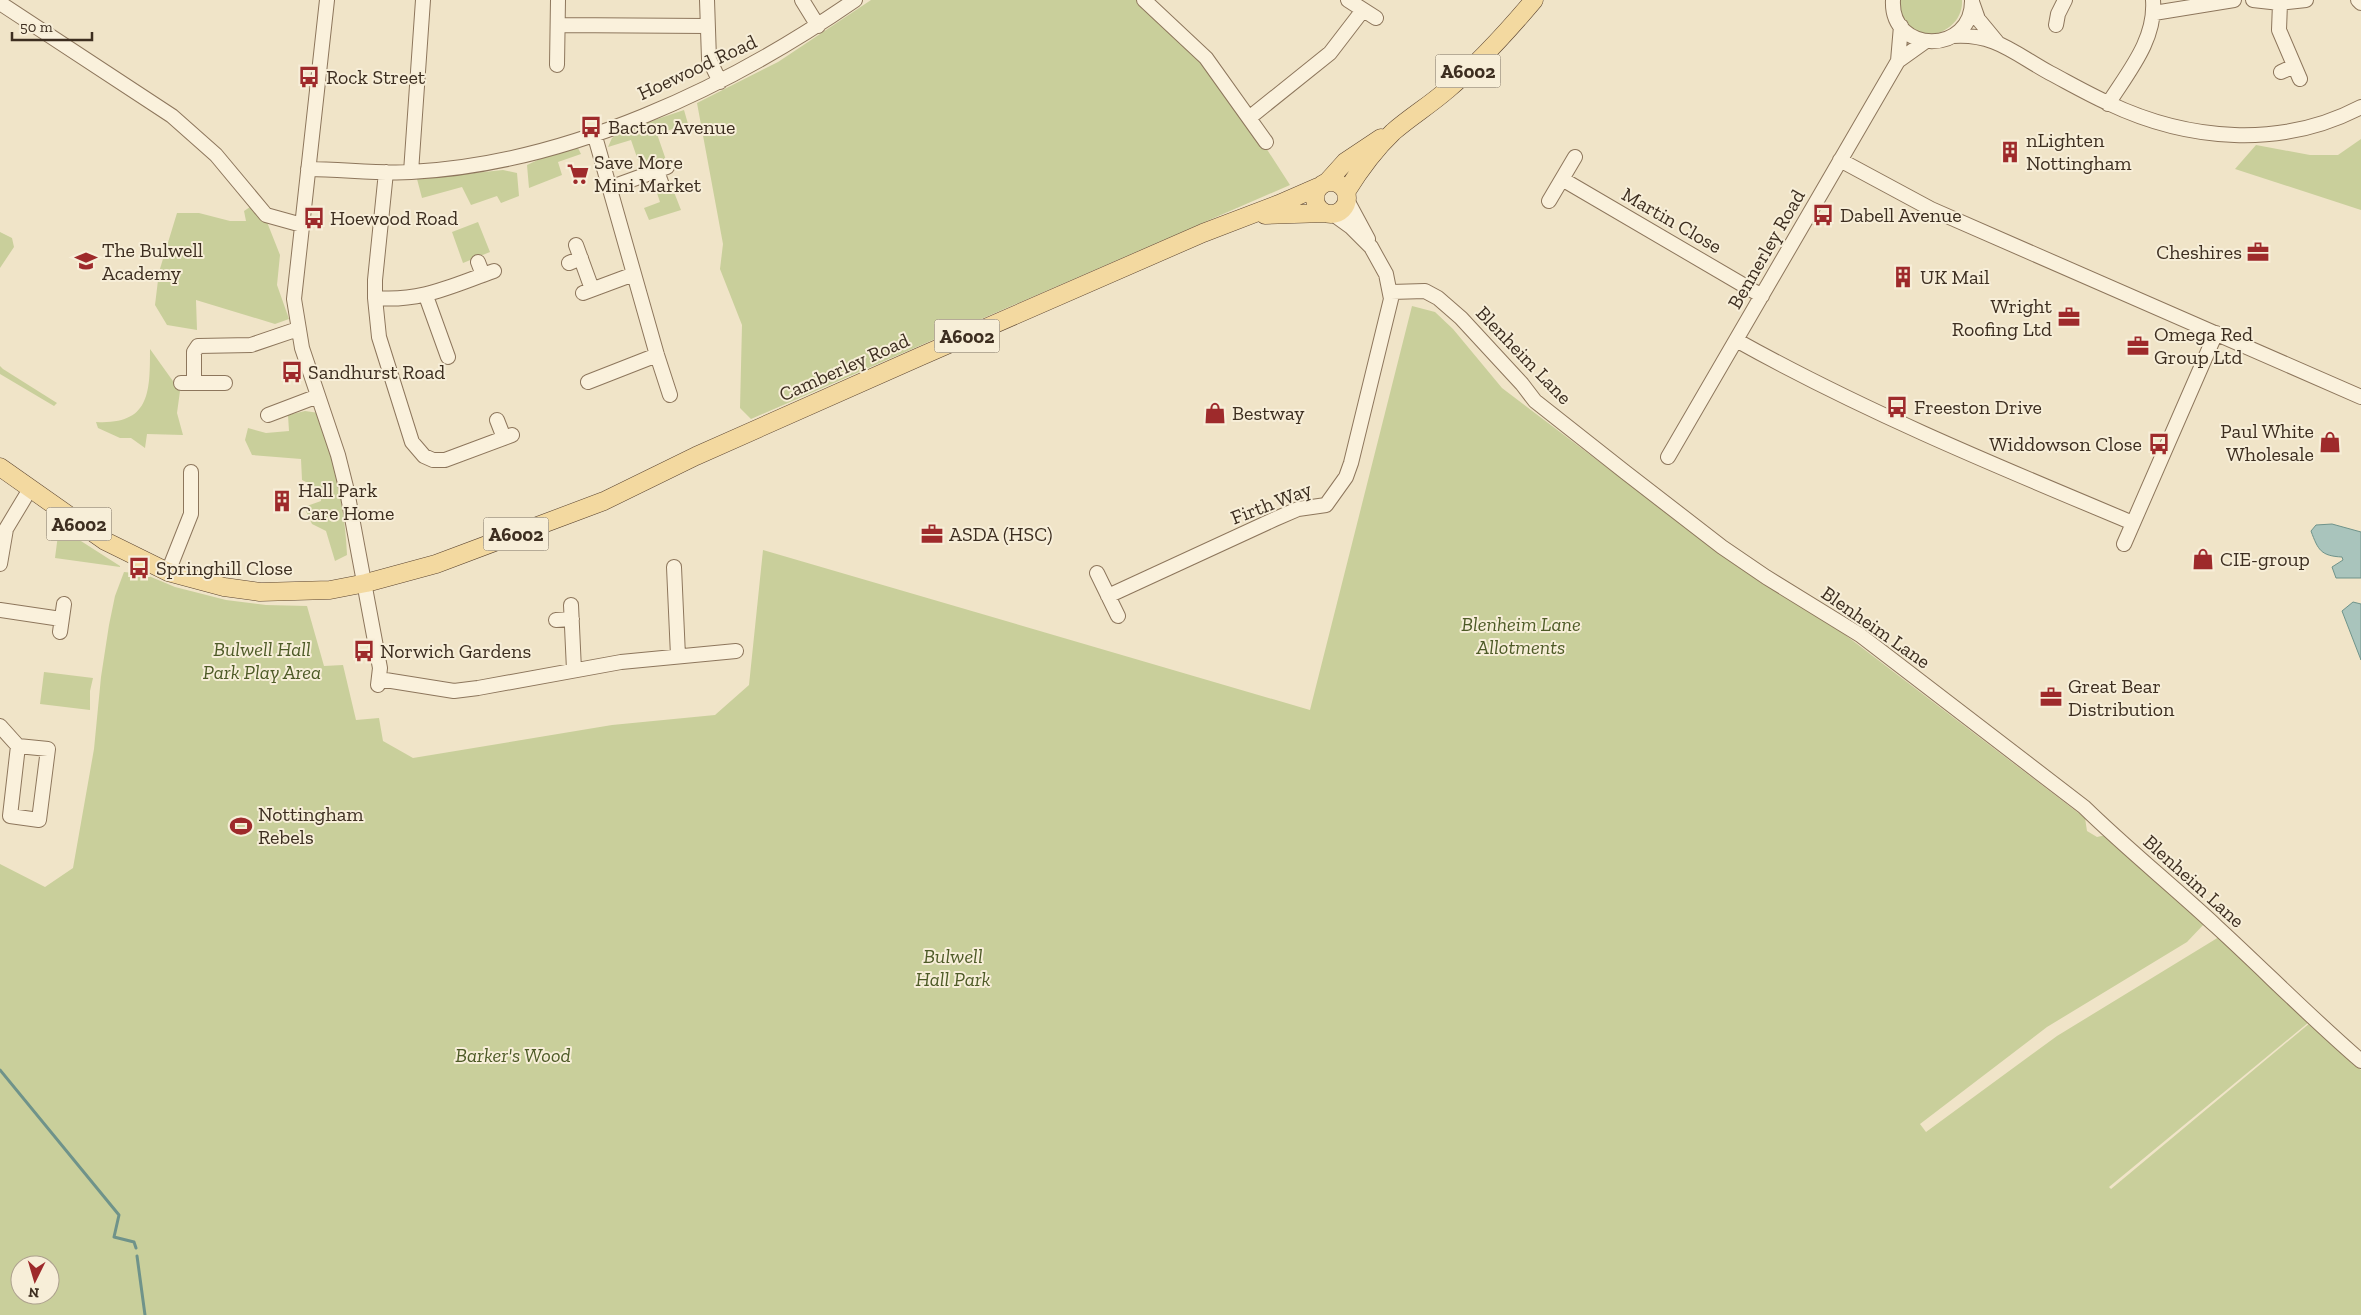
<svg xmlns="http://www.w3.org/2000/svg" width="2361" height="1315" font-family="'Zilla Slab',serif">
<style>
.green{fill:#c9cf9b;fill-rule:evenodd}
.water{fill:#a9c4bc;stroke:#6f938a}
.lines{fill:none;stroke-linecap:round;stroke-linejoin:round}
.stream{stroke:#6f938a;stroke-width:3}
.minor-casing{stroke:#8d765c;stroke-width:16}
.major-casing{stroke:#5b4430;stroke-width:19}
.minor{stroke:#faf1dc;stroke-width:14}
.major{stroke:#f3d9a0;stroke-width:18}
.labels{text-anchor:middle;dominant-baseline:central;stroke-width:4;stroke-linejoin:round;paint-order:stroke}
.shield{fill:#f7eed8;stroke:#756857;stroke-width:1}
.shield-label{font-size:19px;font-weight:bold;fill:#3d2e20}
.street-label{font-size:20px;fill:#3d2e20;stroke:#f7eed8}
.poi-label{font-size:20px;fill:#3d2e20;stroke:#f7eed8;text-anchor:start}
.park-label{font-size:20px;font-style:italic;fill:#4d5a26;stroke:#f7eed8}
</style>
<rect width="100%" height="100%" fill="#f0e4c8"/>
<path class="green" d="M871 0H1138L1200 59 1246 117 1290 185 751 419 740 408 742 325 720 269 723 244 697 103 778 62Z
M1899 0H1962C1964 34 1914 49 1901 16 1899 11 1899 5 1899 0Z
M684 110 688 124 657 134 666 160 641 169 631 140 608 147 612 138 622 131Z
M2361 139V210L2235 169 2256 145 2310 155H2338Z
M578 148 581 154 558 162 562 175 529 188 527 165 542 158Z
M503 170 517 173 519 196 501 203 497 196 471 205 462 187 422 198 417 179Z
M672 187 681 210 649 220 644 208 660 202 657 193Z
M253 205 265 217 280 255 277 285 289 319 275 324 196 300 197 330 167 325 155 305 159 272 177 213H199L230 221H246L244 211Z
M478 222 490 252 463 263 452 232Z
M0 232 12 238 14 247 0 268Z
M1412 306 1435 312 1453 329 1502 388 1729 560 1827 621 2085 818 2087 831 2097 837 2106 835 2205 923 2187 942 2047 1027 1920 1124 1926 1132 2057 1036 2219 937 2309 1022 2109 1187 2111 1189 2310 1023 2361 1070V1315H0V864L45 887 73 868 94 749 101 677 109 625 115 596 124 572 144 574 175 587 226 600 266 605 307 606 324 666 343 665 356 720 379 718 383 741 413 758 612 725 715 715 749 685 763 550 1310 710ZM20 1265H50V1295H20Z
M150 349 180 391 177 413 183 435 147 434 145 448 131 438H120L98 428 96 422C150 425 150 393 150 349Z
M0 366 3 369 57 403 54 406 0 374Z
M305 411 319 413C334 460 345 507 347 555L335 561 326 531 312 524 304 507 321 501 320 489 302 480 301 459 252 455 245 440 248 428 266 433 289 431 288 415Z
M59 527 120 566V567L55 558Z
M44 672 93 678 90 691V710L40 704Z"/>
<path class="water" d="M2332 524 2361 532V578H2336L2332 567 2343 560 2342 557C2321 556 2318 550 2311 531L2316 525Z
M2353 602 2361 604V660L2342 611Z"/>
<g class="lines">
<path class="stream" d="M0 1070 119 1215 114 1237 134 1242 136 1248
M137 1256 145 1315"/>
<g class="minor-casing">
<path id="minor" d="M327 0 294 299 302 348 338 455 347 491 380 668 378 685
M707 0 709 59 720 82
M802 0 818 26
M1144 0 1206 58 1266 142
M1348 0 1376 18
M1893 0C1890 55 1973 55 1972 0
M2253 0 2280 3 2306 0
M2358 0 2361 3
M1972 2 1978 19 1997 42
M0 3 172 116 216 155 266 215 302 225
M2280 3 2279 30 2300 79
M2154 13 2234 0
M558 25 707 26
M2056 25 2058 14 2065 0
M1953 36C1995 33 2015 54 2050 73 2069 83 2088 94 2108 103 2188 141 2281 149 2361 107
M1898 61 1901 26
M557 65 558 0
M2281 72 2294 66
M2108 104C2128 72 2156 40 2153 0
M1249 118 1330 53 1363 10
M594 133 657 355 670 395
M1840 160 1931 209 2361 397
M308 169C342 169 377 174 411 172 567 164 728 88 855 0
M657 171 662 185
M386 172 375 280V298L379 337 412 442 424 456 433 460H445L512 435
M411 172 423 0
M1562 179 1762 296
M609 188 667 167
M1347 200 1368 239
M1549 201 1575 157
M576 245 592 289
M478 262 483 275
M569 263 581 258
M1391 292 1425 291 1438 298 1461 318 1522 384 1535 401 1625 472 1722 547 1766 577 1860 635 2084 807C2127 849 2173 886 2217 927 2265 971 2311 1018 2361 1061
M583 293 634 274
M426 296 448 357
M375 298C421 302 451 286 494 271
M1736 340C1863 411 1999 467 2133 523
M588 382 657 355
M181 383H194
M225 383H194V352L198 346 251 345 298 329
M268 415 318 396
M497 420 504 438
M1668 457 1898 61 1926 41
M2124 544 2216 333
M0 564 6 529 30 489
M674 567 678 656
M168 572 191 514V472
M1097 573 1118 616
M1108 596 1275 519 1298 509 1326 505 1346 477 1351 463 1391 299 1386 274 1371 247 1351 227 1333 214
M571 605 574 670
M0 610 61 619
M556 620 572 619
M60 632 64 604
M379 679 454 691 478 688 621 662 736 651
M0 726 18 746 48 749 39 820 10 816 18 746"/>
</g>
<g class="major-casing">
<path id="major" d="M1315 198a16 16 0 1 1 32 0a16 16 0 1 1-32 0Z
M1327 182 1345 162 1381 138
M1346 192C1359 171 1375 149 1393 132 1410 117 1430 105 1447 90 1479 63 1507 32 1534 0
M1265 215 1325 213
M0 467 105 541 168 572 224 587 260 592 330 590 366 583 436 564 604 501 696 456 919 357 1203 233 1279 204 1318 187"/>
</g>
<use href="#minor" class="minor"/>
<use href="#major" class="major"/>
</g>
<defs>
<g id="bus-bare" transform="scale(1.725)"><path d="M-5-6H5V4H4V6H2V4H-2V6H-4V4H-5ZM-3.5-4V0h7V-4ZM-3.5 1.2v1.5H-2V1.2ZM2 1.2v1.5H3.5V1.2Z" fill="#9e2a2b" stroke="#f7eed8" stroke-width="2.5" paint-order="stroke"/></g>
<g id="building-bare" transform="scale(1.725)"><path d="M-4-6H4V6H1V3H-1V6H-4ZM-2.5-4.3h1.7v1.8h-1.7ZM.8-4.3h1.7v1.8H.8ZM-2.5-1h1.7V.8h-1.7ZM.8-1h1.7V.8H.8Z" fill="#9e2a2b" stroke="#f7eed8" stroke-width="2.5" paint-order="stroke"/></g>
<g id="supermarket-bare" transform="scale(1.725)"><path d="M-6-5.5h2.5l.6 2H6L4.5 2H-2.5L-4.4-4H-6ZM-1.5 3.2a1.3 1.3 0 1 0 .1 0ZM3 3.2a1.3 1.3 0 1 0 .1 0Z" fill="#9e2a2b" stroke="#f7eed8" stroke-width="2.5" paint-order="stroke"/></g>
<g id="office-bare" transform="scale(1.725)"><path d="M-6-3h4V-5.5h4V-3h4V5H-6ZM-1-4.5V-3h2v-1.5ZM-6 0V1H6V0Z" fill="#9e2a2b" stroke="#f7eed8" stroke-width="2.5" paint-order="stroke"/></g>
<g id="school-bare" transform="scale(1.725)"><path d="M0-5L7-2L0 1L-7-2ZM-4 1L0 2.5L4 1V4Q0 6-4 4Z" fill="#9e2a2b" stroke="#f7eed8" stroke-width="2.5" paint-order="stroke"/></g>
<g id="shop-bare" transform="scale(1.725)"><path d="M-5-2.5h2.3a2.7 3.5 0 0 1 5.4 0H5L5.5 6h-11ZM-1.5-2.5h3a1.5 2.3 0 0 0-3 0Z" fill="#9e2a2b" stroke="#f7eed8" stroke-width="2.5" paint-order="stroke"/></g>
<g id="stadium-bare" transform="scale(1.725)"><path d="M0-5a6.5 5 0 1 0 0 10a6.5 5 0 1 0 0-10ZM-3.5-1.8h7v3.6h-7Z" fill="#9e2a2b" stroke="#f7eed8" stroke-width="2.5" paint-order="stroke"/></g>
</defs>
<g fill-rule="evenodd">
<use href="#bus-bare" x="309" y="77"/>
<use href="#bus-bare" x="591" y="127"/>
<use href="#building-bare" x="2010" y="152"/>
<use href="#supermarket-bare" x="578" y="174"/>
<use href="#bus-bare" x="1823" y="215"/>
<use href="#bus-bare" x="314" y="218"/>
<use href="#office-bare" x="2258" y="252"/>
<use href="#school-bare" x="86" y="261"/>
<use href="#building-bare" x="1903" y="277"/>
<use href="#office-bare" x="2069" y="317"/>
<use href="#office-bare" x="2138" y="346"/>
<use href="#bus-bare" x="292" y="372"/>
<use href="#bus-bare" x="1897" y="407"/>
<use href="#shop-bare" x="1215" y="413"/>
<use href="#shop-bare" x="2330" y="442"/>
<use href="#bus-bare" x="2159" y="444"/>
<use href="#building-bare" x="282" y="501"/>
<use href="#office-bare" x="932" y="534"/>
<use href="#shop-bare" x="2203" y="559"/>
<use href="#bus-bare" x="139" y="568"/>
<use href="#bus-bare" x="364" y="651"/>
<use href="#office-bare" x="2051" y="697"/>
<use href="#stadium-bare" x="241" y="826"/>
</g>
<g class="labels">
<g class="shield">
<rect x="1435.5" y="54.5" width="65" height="33" rx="4"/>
<rect x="934.5" y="319.5" width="65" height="33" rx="4"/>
<rect x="46.5" y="507.5" width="65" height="33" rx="4"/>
<rect x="483.5" y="517.5" width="65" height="33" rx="4"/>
</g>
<g class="shield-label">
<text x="1468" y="71">A6002</text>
<text x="967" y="336">A6002</text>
<text x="79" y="524">A6002</text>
<text x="516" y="534">A6002</text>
</g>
<g class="street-label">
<text transform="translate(697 67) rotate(-25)">Hoewood Road</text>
<text transform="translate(1672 220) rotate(30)">Martin Close</text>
<text transform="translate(1766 249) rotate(-60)">Bennerley Road</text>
<text transform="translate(1524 355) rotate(46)">Blenheim Lane</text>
<text transform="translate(844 367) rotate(-24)">Camberley Road</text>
<text transform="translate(1271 503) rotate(-21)">Firth Way</text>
<text transform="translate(1876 627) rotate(35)">Blenheim Lane</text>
<text transform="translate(2194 881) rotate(42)">Blenheim Lane</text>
</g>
<g class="poi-label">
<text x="326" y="77">Rock Street</text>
<text x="608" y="127">Bacton Avenue</text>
<text x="2026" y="140">nLighten<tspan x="2026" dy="23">Nottingham</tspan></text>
<text x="594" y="162">Save More<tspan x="594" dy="23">Mini Market</tspan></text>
<text x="1840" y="215">Dabell Avenue</text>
<text x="330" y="218">Hoewood Road</text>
<text x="102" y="250">The Bulwell<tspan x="102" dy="23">Academy</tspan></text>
<text x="2242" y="252" text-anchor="end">Cheshires</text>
<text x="1920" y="277">UK Mail</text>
<text x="2052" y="306" text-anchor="end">Wright<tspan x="2052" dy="23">Roofing Ltd</tspan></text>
<text x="2154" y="334">Omega Red<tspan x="2154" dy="23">Group Ltd</tspan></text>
<text x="308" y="372">Sandhurst Road</text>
<text x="1914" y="407">Freeston Drive</text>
<text x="1232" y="413">Bestway</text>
<text x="2314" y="431" text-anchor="end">Paul White<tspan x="2314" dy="23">Wholesale</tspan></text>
<text x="2142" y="444" text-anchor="end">Widdowson Close</text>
<text x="298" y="490">Hall Park<tspan x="298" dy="23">Care Home</tspan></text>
<text x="949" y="534">ASDA (HSC)</text>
<text x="2220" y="559">CIE-group</text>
<text x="156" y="568">Springhill Close</text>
<text x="380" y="651">Norwich Gardens</text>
<text x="2068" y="686">Great Bear<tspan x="2068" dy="23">Distribution</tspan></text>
<text x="258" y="814">Nottingham<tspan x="258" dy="23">Rebels</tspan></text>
</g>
<g class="park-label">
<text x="1521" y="624">Blenheim Lane<tspan x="1521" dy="23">Allotments</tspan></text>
<text x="262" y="649">Bulwell Hall<tspan x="262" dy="23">Park Play Area</tspan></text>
<text x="953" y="956">Bulwell<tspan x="953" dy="23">Hall Park</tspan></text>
<text x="513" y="1055">Barker's Wood</text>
</g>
</g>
<g transform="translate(35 1280) rotate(185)"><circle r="24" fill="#f7eed8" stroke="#ada18e"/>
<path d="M0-4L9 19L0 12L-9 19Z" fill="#9e2a2b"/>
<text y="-8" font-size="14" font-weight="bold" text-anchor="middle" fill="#3d2e20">N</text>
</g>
<path d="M12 32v8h80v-8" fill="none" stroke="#3d2e20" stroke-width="2.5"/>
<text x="20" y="32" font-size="15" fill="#3d2e20" stroke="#f7eed8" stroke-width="4" paint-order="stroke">50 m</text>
</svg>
